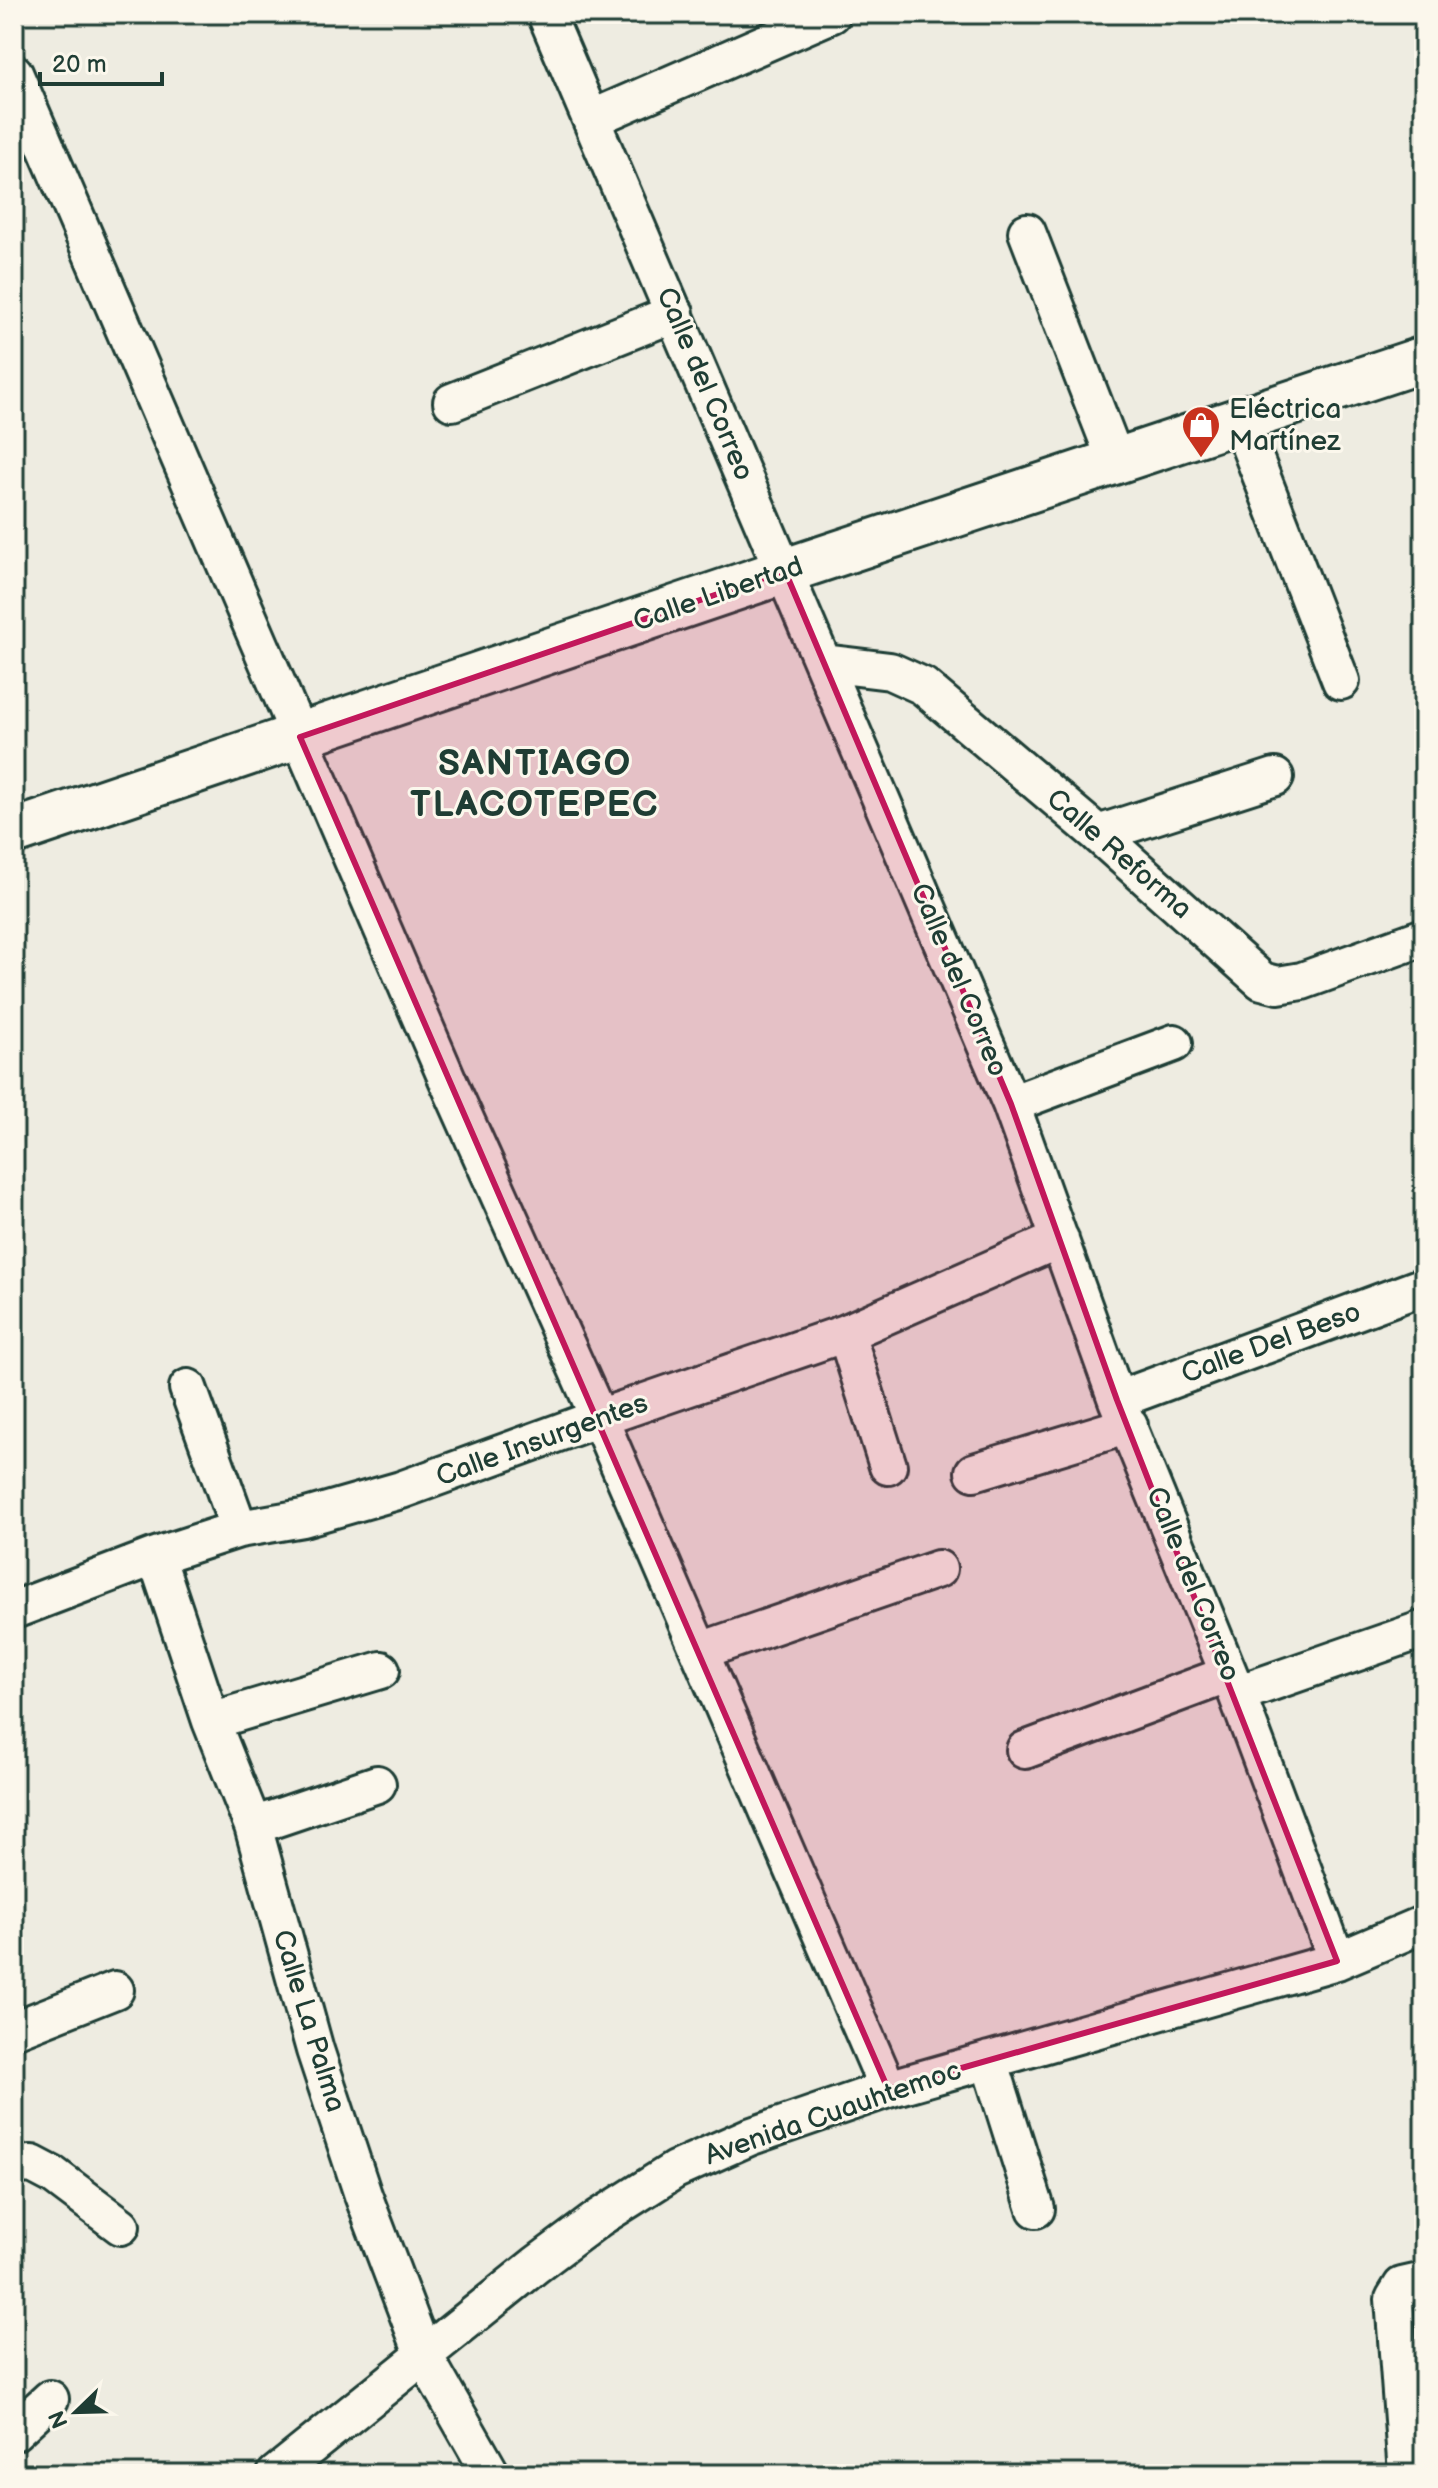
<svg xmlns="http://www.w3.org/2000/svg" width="1438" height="2488" font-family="'Balsamiq Sans',sans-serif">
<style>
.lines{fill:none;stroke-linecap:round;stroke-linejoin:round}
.minor-casing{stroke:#1f3d34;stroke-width:42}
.secondary-casing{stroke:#1f3d34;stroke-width:50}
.minor{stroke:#fbf7ec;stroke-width:36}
.secondary{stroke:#fbf7ec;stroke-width:44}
.marked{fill:#c2185b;fill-opacity:0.2;stroke:#c2185b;stroke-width:6;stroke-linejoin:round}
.labels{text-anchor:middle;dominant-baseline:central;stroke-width:6;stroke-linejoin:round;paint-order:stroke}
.street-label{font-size:28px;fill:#1f3d34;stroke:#fbf7ec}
.poi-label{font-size:28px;fill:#1f3d34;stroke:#fbf7ec;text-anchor:start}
.district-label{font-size:36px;font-weight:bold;letter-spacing:2px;fill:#1f3d34;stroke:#fbf7ec}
</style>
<rect width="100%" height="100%" fill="#eeece1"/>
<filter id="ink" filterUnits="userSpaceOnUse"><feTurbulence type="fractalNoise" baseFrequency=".0125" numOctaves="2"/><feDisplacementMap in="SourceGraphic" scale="16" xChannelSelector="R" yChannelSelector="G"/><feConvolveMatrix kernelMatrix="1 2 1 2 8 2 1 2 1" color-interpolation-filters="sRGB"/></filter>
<g filter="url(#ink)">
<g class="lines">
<g class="minor-casing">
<path id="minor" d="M546 14 1011 1104 1117 1400 1237 1694 1337 1961
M14 73 448 1081 599 1418 888 2089
M591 119 832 14
M1027 232 1116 461
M452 402 675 313
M1240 421 1341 681
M824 663 890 671 923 686 1098 834 1262 981 1278 985 1302 981 1424 937
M1098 834 1275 777
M1011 1104 1174 1043
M846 1333 888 1466
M188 1388 239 1529
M1117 1400 1424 1286
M974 1472 1129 1425
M156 1556 211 1721 253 1826 315 2050 363 2195 424 2356 491 2474
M14 1610 156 1556 239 1529 303 1518 401 1490 599 1418 846 1333 1060 1239
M700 1651 938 1569
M1237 1694 1424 1629
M211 1721 381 1670
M1025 1750 1227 1675
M253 1826 377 1784
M14 2030 115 1990
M989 2060 1036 2209
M14 2165 32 2164 53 2175 121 2226
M14 2432 50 2399
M276 2474 536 2265 599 2218 675 2170 749 2137 888 2089 1337 1961 1424 1924
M1407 2474 1394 2299 1402 2286 1424 2281"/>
</g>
<g class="secondary-casing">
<path id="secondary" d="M14 832 785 571 1424 359"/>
</g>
<use href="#minor" class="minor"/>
<use href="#secondary" class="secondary"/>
</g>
</g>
<path class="marked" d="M785 571 1011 1104 1117 1400 1337 1961 888 2089 300 737Z"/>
<defs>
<g id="shop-pin" transform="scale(2)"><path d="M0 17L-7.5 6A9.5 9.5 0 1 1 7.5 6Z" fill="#c8321e" stroke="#fbf7ec"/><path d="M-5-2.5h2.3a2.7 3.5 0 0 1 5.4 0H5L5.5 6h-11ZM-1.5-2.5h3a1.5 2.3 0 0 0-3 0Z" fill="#fff"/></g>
</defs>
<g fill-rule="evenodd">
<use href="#shop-pin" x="1201" y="425"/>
</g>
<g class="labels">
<g class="street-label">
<text transform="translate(705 384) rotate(67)">Calle del Correo</text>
<text transform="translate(718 594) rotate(-19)">Calle Libertad</text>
<text transform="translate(1119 854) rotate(41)">Calle Reforma</text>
<text transform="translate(959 980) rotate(67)">Calle del Correo</text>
<text transform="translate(1271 1343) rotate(-20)">Calle Del Beso</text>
<text transform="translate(542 1440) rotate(-20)">Calle Insurgentes</text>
<text transform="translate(1193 1584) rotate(68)">Calle del Correo</text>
<text transform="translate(309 2021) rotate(73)">Calle La Palma</text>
<text transform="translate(833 2113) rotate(-19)">Avenida Cuauhtemoc</text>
</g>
<g class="poi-label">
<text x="1229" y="409">Eléctrica<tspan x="1229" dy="32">Martínez</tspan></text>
</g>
<g class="district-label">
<text x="535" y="764">SANTIAGO<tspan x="535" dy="41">TLACOTEPEC</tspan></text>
</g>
</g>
<rect width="1438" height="2488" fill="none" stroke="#fbf7ec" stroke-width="48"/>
<rect x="24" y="24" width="1390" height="2440" fill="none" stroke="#1f3d34" stroke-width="3" filter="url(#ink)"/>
<g transform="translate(76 2412) rotate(247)" stroke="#fbf7ec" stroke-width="6" paint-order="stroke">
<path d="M0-6L14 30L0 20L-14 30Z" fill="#1f3d34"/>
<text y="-12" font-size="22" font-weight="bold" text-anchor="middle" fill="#1f3d34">N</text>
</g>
<path d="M40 72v12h122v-12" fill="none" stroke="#1f3d34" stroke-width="4"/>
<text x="52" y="72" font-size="24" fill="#1f3d34" stroke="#fbf7ec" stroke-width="6" paint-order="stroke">20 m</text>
</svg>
